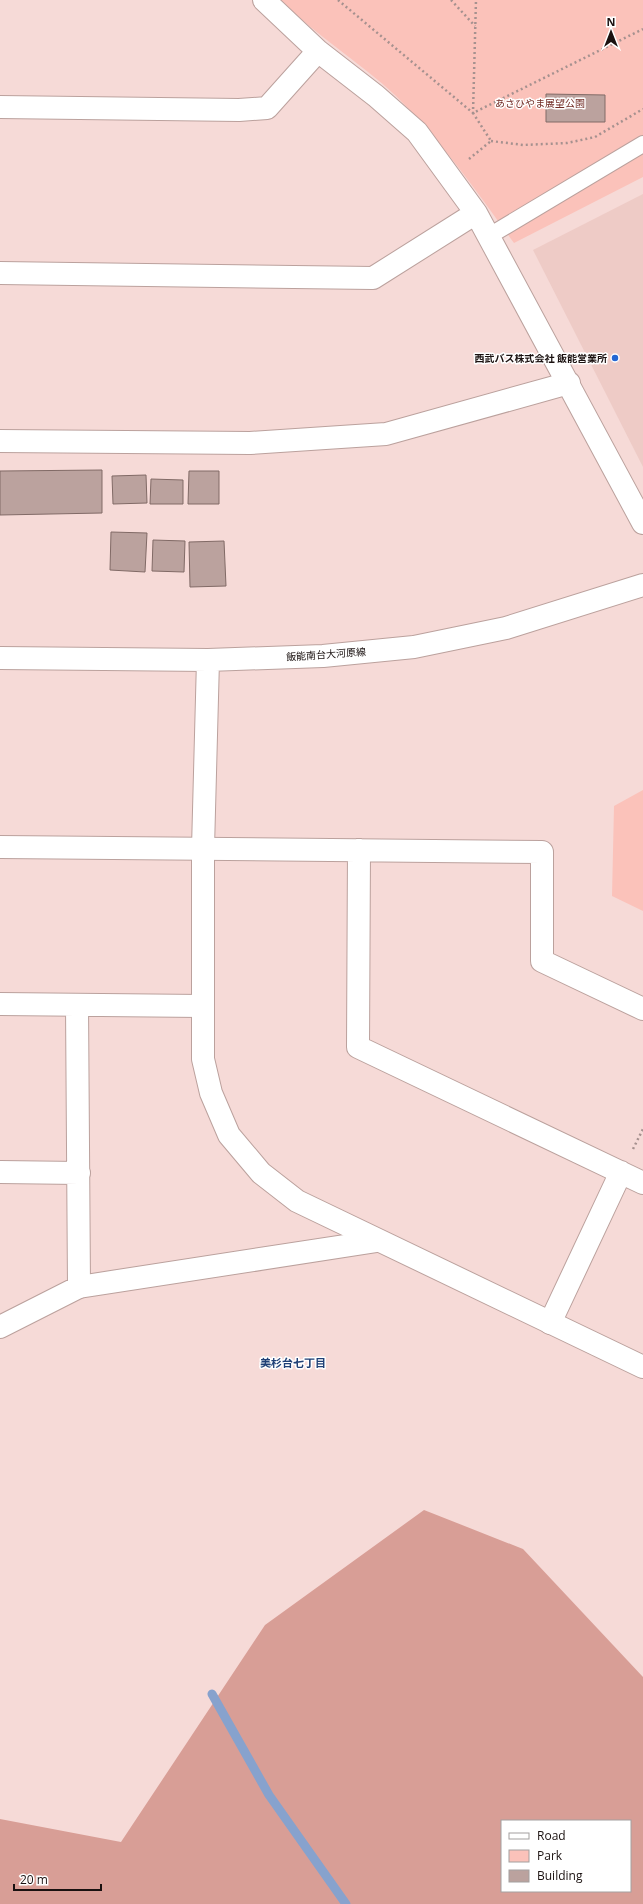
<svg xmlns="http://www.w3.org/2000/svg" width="643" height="1904" font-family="'Open Sans','Noto Sans JP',sans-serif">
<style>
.built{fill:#eecbc6}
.green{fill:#fbc2ba}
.forest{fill:#d89e96;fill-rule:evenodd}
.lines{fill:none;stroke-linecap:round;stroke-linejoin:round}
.stream{stroke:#87a2cd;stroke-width:9}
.building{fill:#bba29e;stroke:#816a66}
.service-casing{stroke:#bba19d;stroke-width:18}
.pedestrian-casing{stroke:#bba19d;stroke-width:24}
.minor-casing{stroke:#bba19d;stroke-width:24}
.tertiary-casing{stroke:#bba19d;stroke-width:24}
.path{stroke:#a6918f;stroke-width:2.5;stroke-dasharray:2 3;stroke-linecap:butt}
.service{stroke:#fff;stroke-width:16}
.pedestrian{stroke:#fff;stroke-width:22}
.minor{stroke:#fff;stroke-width:22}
.tertiary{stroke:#fff;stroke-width:22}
.poi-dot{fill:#2467d3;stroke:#fff;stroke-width:1.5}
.labels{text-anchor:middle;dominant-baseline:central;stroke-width:3;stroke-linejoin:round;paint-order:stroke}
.park-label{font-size:10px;fill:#712b25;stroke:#fff}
.poi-label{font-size:10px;font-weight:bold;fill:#1a1110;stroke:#fff;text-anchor:end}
.street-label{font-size:10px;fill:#1a1110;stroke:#fff}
.neighbourhood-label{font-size:11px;font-weight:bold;fill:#204076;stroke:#fff}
</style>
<rect width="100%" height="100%" fill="#f6dad7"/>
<path class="built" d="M643 194V467L533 250Z"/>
<path class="green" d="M281 0H643V177L514 243C477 192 441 140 396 96 360 62 316 36 281 0Z
M643 790V911L612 896 614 806Z"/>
<path class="forest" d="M424 1510 523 1549 643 1677V1904H0V1819L121 1842 265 1625ZM502 1821H630V1891H502Z"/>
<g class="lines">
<path class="stream" d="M212 1694 269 1795 346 1904"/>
</g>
<path class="building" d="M546 94 605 95V122H546Z
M102 470V513L0 515V471Z
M189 471H219V504H188Z
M146 475 147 503 113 504 112 476Z
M151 479 183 480V504H150Z
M111 532 147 533 145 572 110 570Z
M153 540 185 541 184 572 152 571Z
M224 541 226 586 190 587 189 542Z"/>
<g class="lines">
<g class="service-casing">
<path id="service" d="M489 236 643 144"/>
</g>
<g class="pedestrian-casing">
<path id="pedestrian" d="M79 1287 377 1241"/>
</g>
<g class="minor-casing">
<path id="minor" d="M264 0 318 51 376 96 417 132 476 213 643 523
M0 107 239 110 267 108 318 51
M0 273 373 278 476 213
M0 441 250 443 386 434 569 383
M0 847 542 852V961L643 1009
M359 850 358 1047 643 1183
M0 1004 202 1006
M0 1172 79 1173
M550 1323 621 1172
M0 1327 79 1287 77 1005"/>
</g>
<g class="tertiary-casing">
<path id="tertiary" d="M0 658 208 660 323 656 414 647 506 628 643 585
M208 660 203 848V1059L211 1093 229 1135 261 1173 297 1201 643 1367"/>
</g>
<path class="path" d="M338 0 473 113 476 0
M451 0 475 26
M491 141 523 145 567 143 595 137 643 109
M469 159 491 141 473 113 643 29
M633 1149 643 1129"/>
<use href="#service" class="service"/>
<use href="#pedestrian" class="pedestrian"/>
<use href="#minor" class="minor"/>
<use href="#tertiary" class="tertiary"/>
</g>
<circle class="poi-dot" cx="615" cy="358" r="4"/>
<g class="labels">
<g class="park-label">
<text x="540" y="103">あさひやま展望公園</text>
</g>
<g class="poi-label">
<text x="607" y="358">西武バス株式会社 飯能営業所</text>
</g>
<g class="street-label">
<text transform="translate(326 654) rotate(-4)">飯能南台大河原線</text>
</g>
<g class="neighbourhood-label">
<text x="293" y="1362">美杉台七丁目</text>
</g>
</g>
<rect x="501" y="1820" width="130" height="72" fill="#ffffff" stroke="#a3a09f"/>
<rect x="509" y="1833" width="20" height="6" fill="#ffffff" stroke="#a3a09f"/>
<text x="537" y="1840" font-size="12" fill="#1a1110">Road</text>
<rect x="509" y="1850" width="20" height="12" fill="#fbc2ba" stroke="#a3a09f"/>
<text x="537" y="1860" font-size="12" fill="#1a1110">Park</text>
<rect x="509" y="1870" width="20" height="12" fill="#bba29e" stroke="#a3a09f"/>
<text x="537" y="1880" font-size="12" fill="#1a1110">Building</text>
<g transform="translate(611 32)" stroke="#ffffff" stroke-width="3" paint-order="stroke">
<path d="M0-3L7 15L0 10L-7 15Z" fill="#1a1110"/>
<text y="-6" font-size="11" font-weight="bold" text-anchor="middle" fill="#1a1110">N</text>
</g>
<path d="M14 1884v6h87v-6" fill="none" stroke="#1a1110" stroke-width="2"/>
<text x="20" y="1884" font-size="12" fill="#1a1110" stroke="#ffffff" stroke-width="3" paint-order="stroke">20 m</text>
</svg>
